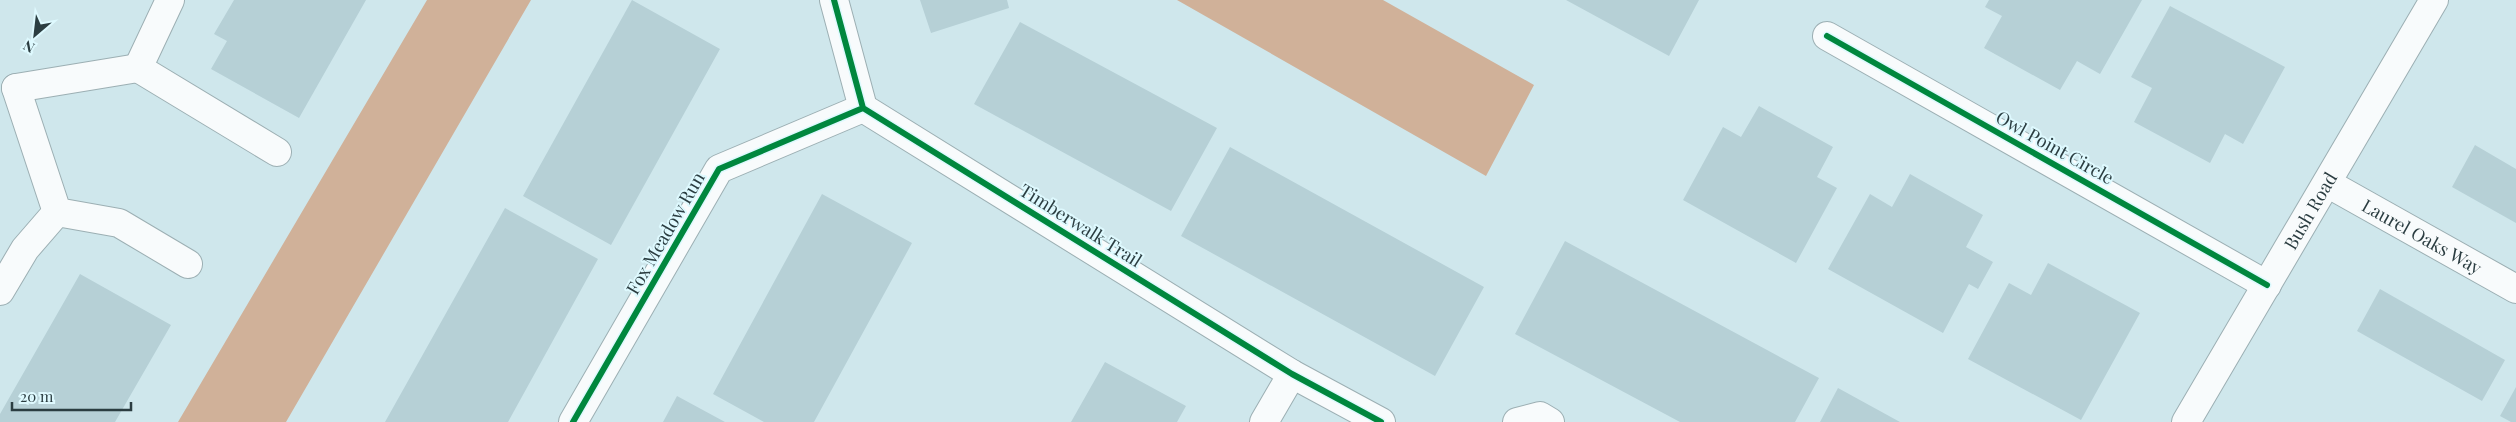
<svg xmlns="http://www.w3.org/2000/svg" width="2516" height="422" font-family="'Playfair Display',serif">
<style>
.water{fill:#d0b199}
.building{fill:#b6d0d6}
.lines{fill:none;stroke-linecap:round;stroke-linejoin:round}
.minor-casing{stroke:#9cafb3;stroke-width:30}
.minor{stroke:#f8fbfc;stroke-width:28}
.cycleway-casing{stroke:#def9fe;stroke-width:9}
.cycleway{stroke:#00873e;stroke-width:6}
.labels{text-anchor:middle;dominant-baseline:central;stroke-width:4;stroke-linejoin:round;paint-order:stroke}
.street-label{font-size:18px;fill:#2b3d41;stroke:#def9fe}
</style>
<rect width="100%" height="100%" fill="#cfe7ec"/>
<path class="water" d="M427 0H531L286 422H178Z
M1177 0H1383L1534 85 1486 176Z"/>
<path class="building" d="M234 0H366L299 118 211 69 227 41 214 34Z
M632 0 720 49 611 245 523 196Z
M920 0H1007L1009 8 931 33Z
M1566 0H1699L1669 56Z
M1989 0H2142L2100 74 2077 61 2060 90 1984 48 2002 16 1985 7Z
M2170 6 2285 67 2243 144 2225 134 2210 163 2134 122 2152 88 2131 77Z
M1020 22 1217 128 1171 211 974 104Z
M1759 106 1833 147 1817 177 1837 188 1796 263 1683 200 1723 127 1741 137Z
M2475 145 2516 169V223L2452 187Z
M1230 147 1484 287 1435 376 1181 236Z
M1910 174 1983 215 1966 247 1993 262 1978 289 1969 284 1943 333 1828 269 1870 194 1892 207Z
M822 194 912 243 814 422H764L713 394Z
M505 208 598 259 508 422H385Z
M1565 241 1819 378 1795 422H1680L1515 334Z
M2048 263 2140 313 2081 420 1968 359 2009 283 2031 295Z
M80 274 171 325 115 422H0V414Z
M2380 289 2505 360 2482 401 2357 331Z
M1105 362 1186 406 1177 422H1071Z
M2516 387V422H2511L2500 416Z
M1838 388 1900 422H1820Z
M677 396 725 422H663Z"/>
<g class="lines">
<g class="minor-casing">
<g id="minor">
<path d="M170 0 138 68 277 152"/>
<path d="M834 0 863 108 1292 374 1381 422"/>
<path d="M1827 36 2267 285"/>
<path d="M16 88 57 212 119 223 188 264"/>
<path d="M16 88 138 68"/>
<path id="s1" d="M2327 183 2516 289"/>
<path d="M0 291 25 249 57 212"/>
<path d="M573 422 719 169 863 108"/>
<path d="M1264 422 1292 374"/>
<path d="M1517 422 1540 416 1550 422"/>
<path id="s2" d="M2186 422 2434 0"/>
</g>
</g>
<use href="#minor" class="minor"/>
<g class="cycleway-casing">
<path id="cycleway" d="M834 0 863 108 1292 374 1381 422
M1827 36 2267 285
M573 422 719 169 863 108"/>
</g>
<use href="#cycleway" class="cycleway"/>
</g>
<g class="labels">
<g class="street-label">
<text transform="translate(2055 147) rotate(29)">Owl Point Circle</text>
<text stroke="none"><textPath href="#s2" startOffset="245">Bush Road</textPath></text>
<text transform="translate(1081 225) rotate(32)">Timberwalk Trail</text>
<text transform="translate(665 233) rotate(-60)">Fox Meadow Run</text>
<text stroke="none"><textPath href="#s1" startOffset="109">Laurel Oaks Way</textPath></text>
</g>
</g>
<g transform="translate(35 35) rotate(208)" stroke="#def9fe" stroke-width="4" paint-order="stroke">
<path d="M0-4L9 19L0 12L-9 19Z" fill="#2b3d41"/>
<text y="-8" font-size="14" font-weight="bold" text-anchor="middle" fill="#2b3d41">N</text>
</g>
<path d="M12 402v8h119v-8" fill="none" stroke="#2b3d41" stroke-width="2.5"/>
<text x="20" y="402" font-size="15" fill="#2b3d41" stroke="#def9fe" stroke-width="4" paint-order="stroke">20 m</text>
</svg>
